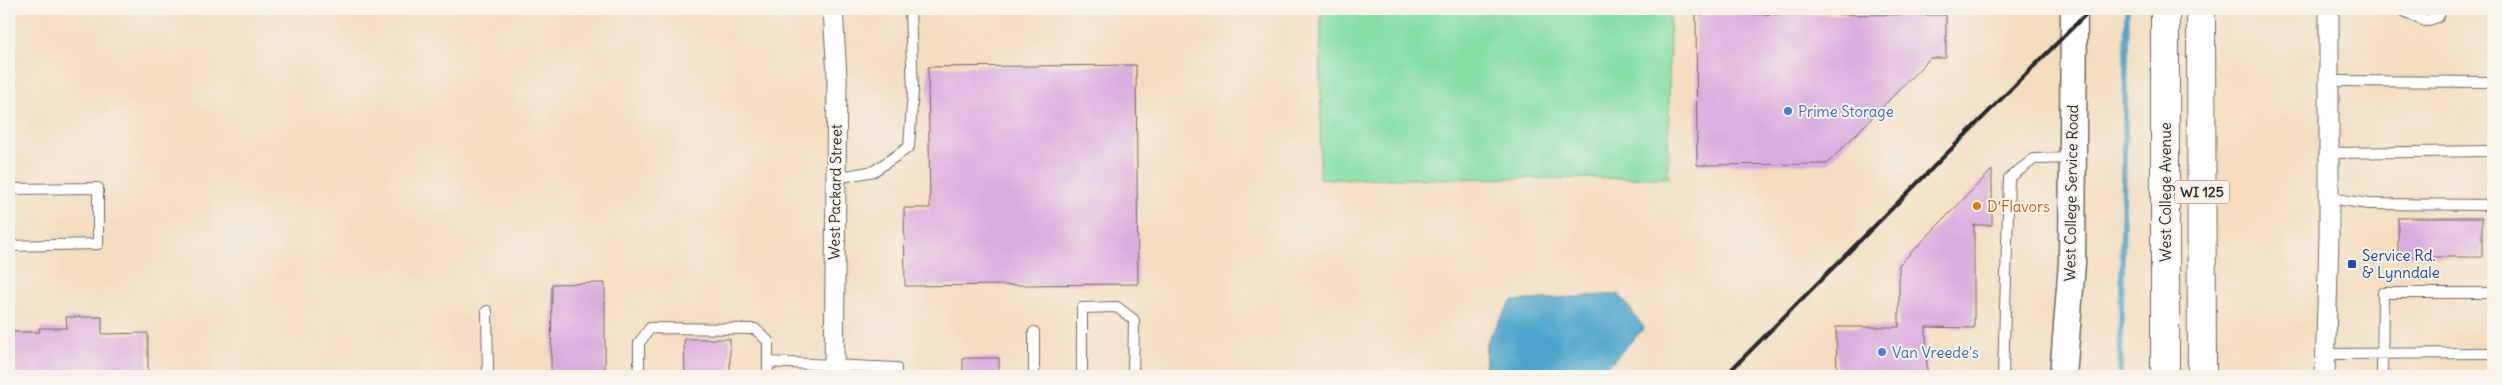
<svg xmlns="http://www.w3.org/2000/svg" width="2502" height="385" font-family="Delius,sans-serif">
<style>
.green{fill:#85dfa5;stroke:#588568}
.water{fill:#4ea4cb;stroke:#3c687b}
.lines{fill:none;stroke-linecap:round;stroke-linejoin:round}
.stream{stroke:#4ea4cb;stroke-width:5.5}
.building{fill:#d9acde}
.lane-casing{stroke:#71695f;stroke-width:12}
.street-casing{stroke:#71695f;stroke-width:21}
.secondary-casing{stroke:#71695f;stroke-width:29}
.primary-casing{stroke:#71695f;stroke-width:30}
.lane{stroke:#fff;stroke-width:10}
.street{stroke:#fff;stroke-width:19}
.secondary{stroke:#fff;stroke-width:26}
.primary{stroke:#fff;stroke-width:28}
.rail{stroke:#2b2b2b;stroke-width:4}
.shop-dot{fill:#3f7fe0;stroke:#f7f3e8;stroke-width:2}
.food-dot{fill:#e8710a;stroke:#f7f3e8;stroke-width:2}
.transit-dot{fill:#1a4fb4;stroke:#f7f3e8;stroke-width:2}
.labels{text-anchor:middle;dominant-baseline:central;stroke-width:4;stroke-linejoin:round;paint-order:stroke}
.shield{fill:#f7f3e8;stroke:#686764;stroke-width:1}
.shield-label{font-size:14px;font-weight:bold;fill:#2b2b2b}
.shop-label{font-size:15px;fill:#366cbe;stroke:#f7f3e8;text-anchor:start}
.street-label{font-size:15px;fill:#2b2b2b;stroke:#f7f3e8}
.food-label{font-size:15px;fill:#c56008;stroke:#f7f3e8;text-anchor:start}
.transit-label{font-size:15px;fill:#164399;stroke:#f7f3e8;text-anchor:start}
</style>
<rect width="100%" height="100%" fill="#f7f3e8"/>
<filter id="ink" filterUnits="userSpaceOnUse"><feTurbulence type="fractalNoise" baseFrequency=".02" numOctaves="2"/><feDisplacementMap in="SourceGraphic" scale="10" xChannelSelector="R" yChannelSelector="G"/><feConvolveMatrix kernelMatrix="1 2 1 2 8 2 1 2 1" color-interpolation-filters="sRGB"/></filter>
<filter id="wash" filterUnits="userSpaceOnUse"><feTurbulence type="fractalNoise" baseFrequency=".0096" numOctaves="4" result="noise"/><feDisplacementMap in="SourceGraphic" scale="20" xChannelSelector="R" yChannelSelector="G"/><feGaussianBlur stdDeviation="1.12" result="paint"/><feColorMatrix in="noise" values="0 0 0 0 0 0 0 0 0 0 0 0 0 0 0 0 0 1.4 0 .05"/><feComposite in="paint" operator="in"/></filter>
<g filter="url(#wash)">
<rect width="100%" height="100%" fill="#f3ddbf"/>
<path class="green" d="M1321 9H1670L1668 178 1320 179Z"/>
<path class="water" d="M1619 294 1644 328 1599 376H1485L1486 343 1511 301Z"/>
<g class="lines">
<path class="stream" d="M2120 376 2127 9"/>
</g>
<g id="blocks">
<path class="building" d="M1696 14 1946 15V58H1930L1827 164 1697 165Z
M1136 65 1138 284 905 286 904 208H930L928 67Z
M1992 170V225H1974V328L1926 327 1927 376H1837L1836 327H1899V265Z
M2398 218H2482V257H2398Z
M605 283V376H551L552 284Z
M66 317H102V334L148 333V376H9V332H40L39 328H67Z
M684 339H730V376H685Z
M963 358H999V376H963Z"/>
</g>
</g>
<g filter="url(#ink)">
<use href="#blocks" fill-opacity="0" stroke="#71695f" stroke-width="1"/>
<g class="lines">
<g class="lane-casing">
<path id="lane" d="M2400 9 2425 21 2438 17 2442 9
M2329 81 2493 82
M2329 153 2493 151
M836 178 874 171 909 147 913 91 910 9
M9 189 98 188V244L9 246
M2329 198 2369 204 2493 205
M487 311 488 376
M1034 332V376
M2325 354 2493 353
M768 362 896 368V376
M639 376V343L650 328 755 329 768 341V376
M1082 376V308L1117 307 1134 320 1133 376
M2003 376 2009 178 2034 159 2073 158
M2382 376 2383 293H2493"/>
</g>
<g class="street-casing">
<path id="street" d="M833 9 837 77 834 376
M2325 376 2329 236V9"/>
</g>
<g class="secondary-casing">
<path id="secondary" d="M2063 376 2072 263 2074 9"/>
</g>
<g class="primary-casing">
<path id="primary" d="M2165 9V376
M2201 9 2202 376"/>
</g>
<use href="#lane" class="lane"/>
<use href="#street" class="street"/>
<use href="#secondary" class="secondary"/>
<use href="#primary" class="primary"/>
<path class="rail" d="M1725 376 2091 9"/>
</g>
</g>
<g class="shop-dot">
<circle cx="1788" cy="111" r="5"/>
<circle cx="1882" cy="352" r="5"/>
</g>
<circle class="food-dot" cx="1977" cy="206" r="5"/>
<rect class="transit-dot" x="2347" y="259" width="10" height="10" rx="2.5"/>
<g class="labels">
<rect class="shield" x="2174.5" y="180.5" width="55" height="23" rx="4"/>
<g class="shield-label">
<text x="2202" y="192">WI 125</text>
</g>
<g class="shop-label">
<text x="1798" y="111">Prime Storage</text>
<text x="1892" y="352">Van Vreede's</text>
</g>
<g class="street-label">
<text transform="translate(835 192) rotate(-89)">West Packard Street</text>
<text transform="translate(2165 192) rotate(-90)">West College Avenue</text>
<text transform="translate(2071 193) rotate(-89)">West College Service Road</text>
</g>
<g class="food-label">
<text x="1987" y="206">D’Flavors</text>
</g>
<g class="transit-label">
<text x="2362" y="255">Service Rd.<tspan x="2362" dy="17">&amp; Lynndale</tspan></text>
</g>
</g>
<rect width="2502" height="385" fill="none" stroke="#f7f3e8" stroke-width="30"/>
</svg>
